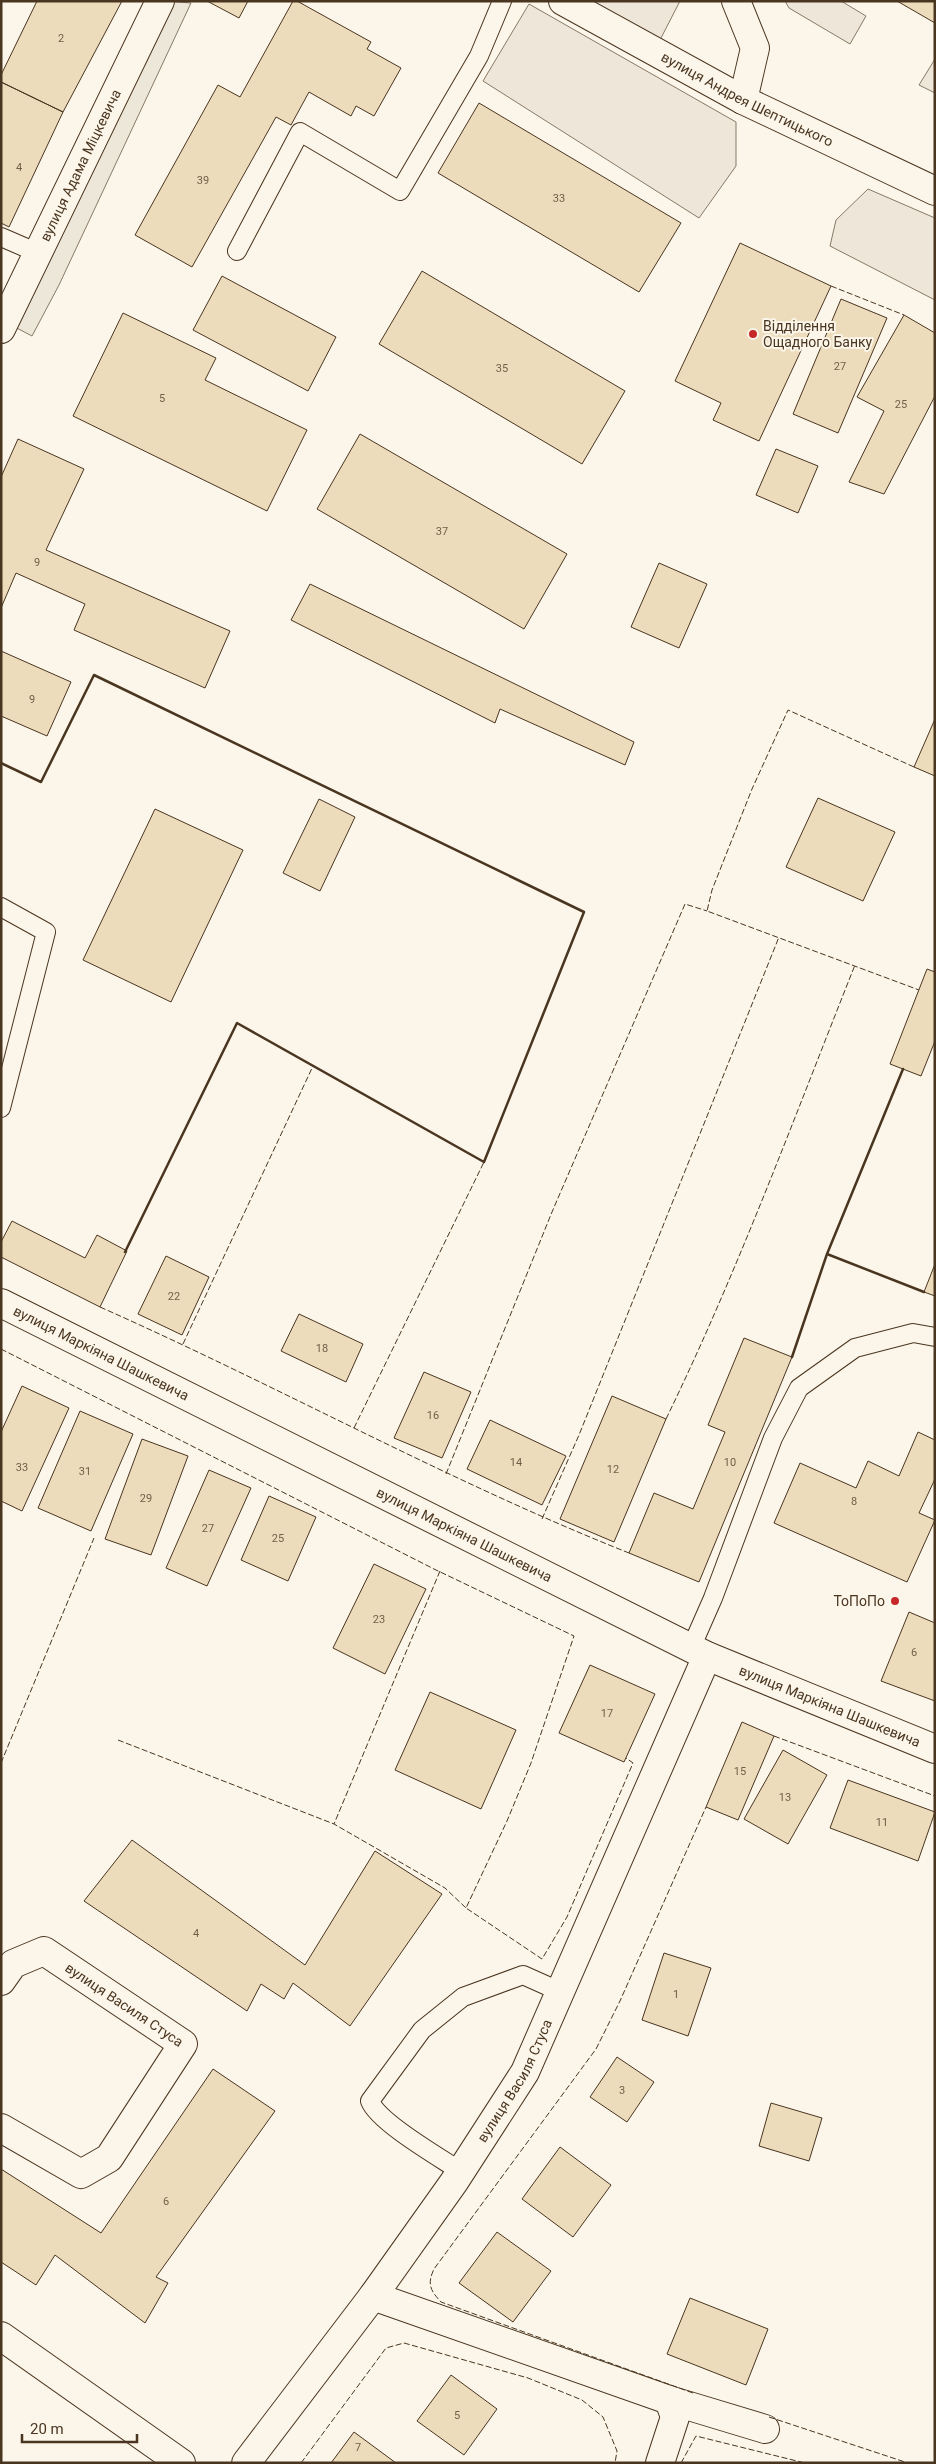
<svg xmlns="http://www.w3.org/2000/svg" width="936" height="2464" font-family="Roboto,sans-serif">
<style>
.green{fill:#ede6d9;stroke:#887966}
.parking{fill:#ede7d9;stroke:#887966}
.building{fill:#ecdcbc;stroke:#4a3520}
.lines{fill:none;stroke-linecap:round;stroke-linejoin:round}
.lane-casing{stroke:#4a3520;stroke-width:20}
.street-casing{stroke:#4a3520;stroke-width:30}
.secondary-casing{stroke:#4a3520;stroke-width:30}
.lane{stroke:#fbf6e9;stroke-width:18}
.street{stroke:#fbf6e9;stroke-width:28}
.secondary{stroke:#fbf6e9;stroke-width:28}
.fence{stroke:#4a3520;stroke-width:1;stroke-dasharray:6 2.5;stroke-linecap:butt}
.wall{stroke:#4a3520;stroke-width:2.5}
.poi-dot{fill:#c62828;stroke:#fbf6e9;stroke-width:2}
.labels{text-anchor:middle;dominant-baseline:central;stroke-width:4;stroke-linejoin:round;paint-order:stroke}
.number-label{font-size:11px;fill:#725f47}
.street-label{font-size:14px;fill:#4a3520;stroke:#fbf6e9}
.poi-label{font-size:14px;fill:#4a3520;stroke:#fbf6e9;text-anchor:start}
</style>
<rect width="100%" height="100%" fill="#fbf6e9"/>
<path class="green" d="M590 1H680L660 40Z
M785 1H841L866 16 850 44 789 8Z
M529 4 736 122V166L699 218 483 81Z
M935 59V93L919 85Z
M868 189 935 218V300L830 246 836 220Z"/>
<path class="parking" d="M166 1 191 3 59 285 32 336 13 326Z"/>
<path class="building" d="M37 1H122L63 112 1 82V75Z
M207 1H248L239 18Z
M293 1H297L371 42 367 49 401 68 374 116 356 106 351 116 309 92 291 125 276 117 192 267 135 235 218 85 240 97Z
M897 1H935V23Z
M1 82 63 112 9 227 1 223Z
M479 103 681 223 639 292 438 173Z
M740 243 831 286 759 441 713 420 721 403 675 381Z
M422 271 625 391 582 464 379 344Z
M222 276 336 337 308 391 193 330Z
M841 299 887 318 838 433 793 414Z
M123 313 216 358 205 380 307 430 267 511 73 416Z
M904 315 935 333V396L884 494 849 482 884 411 857 397Z
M360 434 567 554 524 629 317 509Z
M18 439 84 469 46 550 230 631 205 688 74 630 85 604 16 573 1 608V477Z
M776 449 818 466 798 513 756 495Z
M659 563 707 584 679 648 631 627Z
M310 584 634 742 625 765 500 709 495 723 291 620Z
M1 651 71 682 47 736 1 716Z
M935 719V776L914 767Z
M818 798 895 832 863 901 786 867Z
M319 799 355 817 320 891 283 873Z
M155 809 243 850 171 1002 83 960Z
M927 969 935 972V1041L921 1076 890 1064Z
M12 1221 85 1258 97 1235 127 1251 100 1307 1 1257V1242Z
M166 1256 209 1277 182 1335 138 1314Z
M935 1264V1296L924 1292Z
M299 1314 363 1344 346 1382 281 1351Z
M744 1338 792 1357 699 1582 629 1553 654 1493 693 1509 725 1432 708 1425Z
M424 1372 471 1392 442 1458 394 1438Z
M22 1386 69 1408 22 1511 1 1501V1432Z
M612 1396 666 1419 614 1542 560 1519Z
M80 1411 133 1434 91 1531 38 1508Z
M490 1420 566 1456 542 1505 467 1469Z
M918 1432 935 1440V1479L919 1513 935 1520 907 1582 774 1523 800 1463 856 1488 868 1461 899 1476Z
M142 1439 188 1456 151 1555 105 1539Z
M209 1470 251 1488 207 1586 166 1568Z
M269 1496 316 1517 288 1581 241 1560Z
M374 1564 426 1589 385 1674 333 1648Z
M909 1612 935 1623V1701L881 1681Z
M590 1665 655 1694 624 1762 559 1733Z
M430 1692 516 1730 481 1809 395 1770Z
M742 1722 774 1736 738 1820 706 1807Z
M783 1750 827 1775 788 1844 744 1819Z
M848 1780 935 1812 918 1861 830 1828Z
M132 1840 305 1965 375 1851 442 1894 350 2026 293 1983 284 1999 261 1984 247 2011 84 1901Z
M664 1953 711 1968 688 2036 642 2020Z
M617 2057 654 2082 627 2122 590 2097Z
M213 2069 275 2111 156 2277 168 2283 145 2323 55 2255 36 2285 1 2262V2169L101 2233Z
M771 2103 822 2118 809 2161 759 2146Z
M560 2147 611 2185 573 2237 522 2199Z
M497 2232 551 2271 513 2322 459 2283Z
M690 2298 768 2329 746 2385 667 2354Z
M451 2375 497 2409 464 2455 417 2421Z
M354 2432 396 2463H331Z"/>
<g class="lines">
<g class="lane-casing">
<path id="lane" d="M1 237 38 253
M237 251 300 132 400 191 479 56 502 1
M1 907 46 932 1 1108
M691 1648 713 1598 773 1438 799 1388 855 1348 913 1333 935 1337
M460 2171C439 2157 378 2122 370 2101L422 2030 463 1997 523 1975 561 1992"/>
</g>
<g class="street-casing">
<g id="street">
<path d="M736 1 755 48 743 100"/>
<path id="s1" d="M1 329 160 1"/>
<path id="s2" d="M1 1303 707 1656 935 1749"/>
<path id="s3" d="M1 1981 13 1964 44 1951 183 2044 109 2158 81 2174 1 2128"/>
<path d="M373 2296 669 2400 765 2429"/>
<path d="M1 2336 181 2463"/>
<path id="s4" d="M246 2463 373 2296 454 2182 525 2072 707 1656"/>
<path d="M660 2463 675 2417 669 2400"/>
</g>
</g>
<g class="secondary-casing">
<g id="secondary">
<path id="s5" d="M563 1 743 100 935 191"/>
</g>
</g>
<use href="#lane" class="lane"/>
<use href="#street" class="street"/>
<use href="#secondary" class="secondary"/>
<path class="fence" d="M831 286 904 315
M914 767 788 710 752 789 712 890 707 911 919 990
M100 1307C278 1386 448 1481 629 1553
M183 1344 313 1066
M1 1349 434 1569 574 1636 531 1763 507 1821 466 1908 542 1959 567 1917 633 1763 626 1758
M666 1419C738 1271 794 1118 855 965
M354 1428 484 1162
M446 1474 552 1212 685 904 707 911
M542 1519 579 1435 779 937
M440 1571 334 1824 445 1888 466 1908
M774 1736 935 1796
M118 1740 334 1824
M1 1763 94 1538
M693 2393 441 2302C430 2290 427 2284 434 2269L596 2049 620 2001 706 1807
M769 2417 908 2463
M301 2463 386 2348 404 2343 528 2378 582 2400 603 2417 617 2451 615 2463
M681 2463 696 2436 805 2463"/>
<path class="wall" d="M1 763 41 782 94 675 584 912 484 1162 237 1023 125 1252
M827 1254 903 1069
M792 1357 827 1254 924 1292"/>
</g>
<g class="poi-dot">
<circle cx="753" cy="334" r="5"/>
<circle cx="895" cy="1601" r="5"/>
</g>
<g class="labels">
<g class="number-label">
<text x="61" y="38">2</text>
<text x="19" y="167">4</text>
<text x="203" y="180">39</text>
<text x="559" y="198">33</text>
<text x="840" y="366">27</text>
<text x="502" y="368">35</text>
<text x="162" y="398">5</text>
<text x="901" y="404">25</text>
<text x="442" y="531">37</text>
<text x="37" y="562">9</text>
<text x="32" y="699">9</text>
<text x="174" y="1296">22</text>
<text x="322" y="1348">18</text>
<text x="433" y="1415">16</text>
<text x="516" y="1462">14</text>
<text x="730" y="1462">10</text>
<text x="22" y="1467">33</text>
<text x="613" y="1469">12</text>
<text x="85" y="1471">31</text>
<text x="146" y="1498">29</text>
<text x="854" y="1501">8</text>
<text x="208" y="1528">27</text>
<text x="278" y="1538">25</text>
<text x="379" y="1619">23</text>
<text x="914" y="1652">6</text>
<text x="607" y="1713">17</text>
<text x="740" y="1771">15</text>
<text x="785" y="1797">13</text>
<text x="882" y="1822">11</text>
<text x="196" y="1933">4</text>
<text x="676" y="1994">1</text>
<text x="622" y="2090">3</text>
<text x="166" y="2201">6</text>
<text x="457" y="2415">5</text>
<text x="358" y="2447">7</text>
</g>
<g class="street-label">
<text stroke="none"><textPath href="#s5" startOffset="209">вулиця Андрея Шептицького</textPath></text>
<text stroke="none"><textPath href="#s1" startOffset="182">вулиця Адама Міцкевича</textPath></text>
<text stroke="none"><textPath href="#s2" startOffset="112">вулиця Маркіяна Шашкевича</textPath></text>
<text stroke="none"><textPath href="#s2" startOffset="518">вулиця Маркіяна Шашкевича</textPath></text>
<text stroke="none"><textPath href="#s2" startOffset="922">вулиця Маркіяна Шашкевича</textPath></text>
<text stroke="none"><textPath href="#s3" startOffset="151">вулиця Василя Стуса</textPath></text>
<text stroke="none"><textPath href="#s4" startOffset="468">вулиця Василя Стуса</textPath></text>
</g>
<g class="poi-label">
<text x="763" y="326">Відділення<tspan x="763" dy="16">Ощадного Банку</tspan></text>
<text x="885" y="1601" text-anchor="end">ТоПоПо</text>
</g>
</g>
<rect width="936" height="2464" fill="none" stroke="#4a3520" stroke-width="5"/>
<path d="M22 2434v8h115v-8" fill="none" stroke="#4a3520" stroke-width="2.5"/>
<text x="30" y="2434" font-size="15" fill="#4a3520" stroke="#fbf6e9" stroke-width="4" paint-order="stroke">20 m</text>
</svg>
